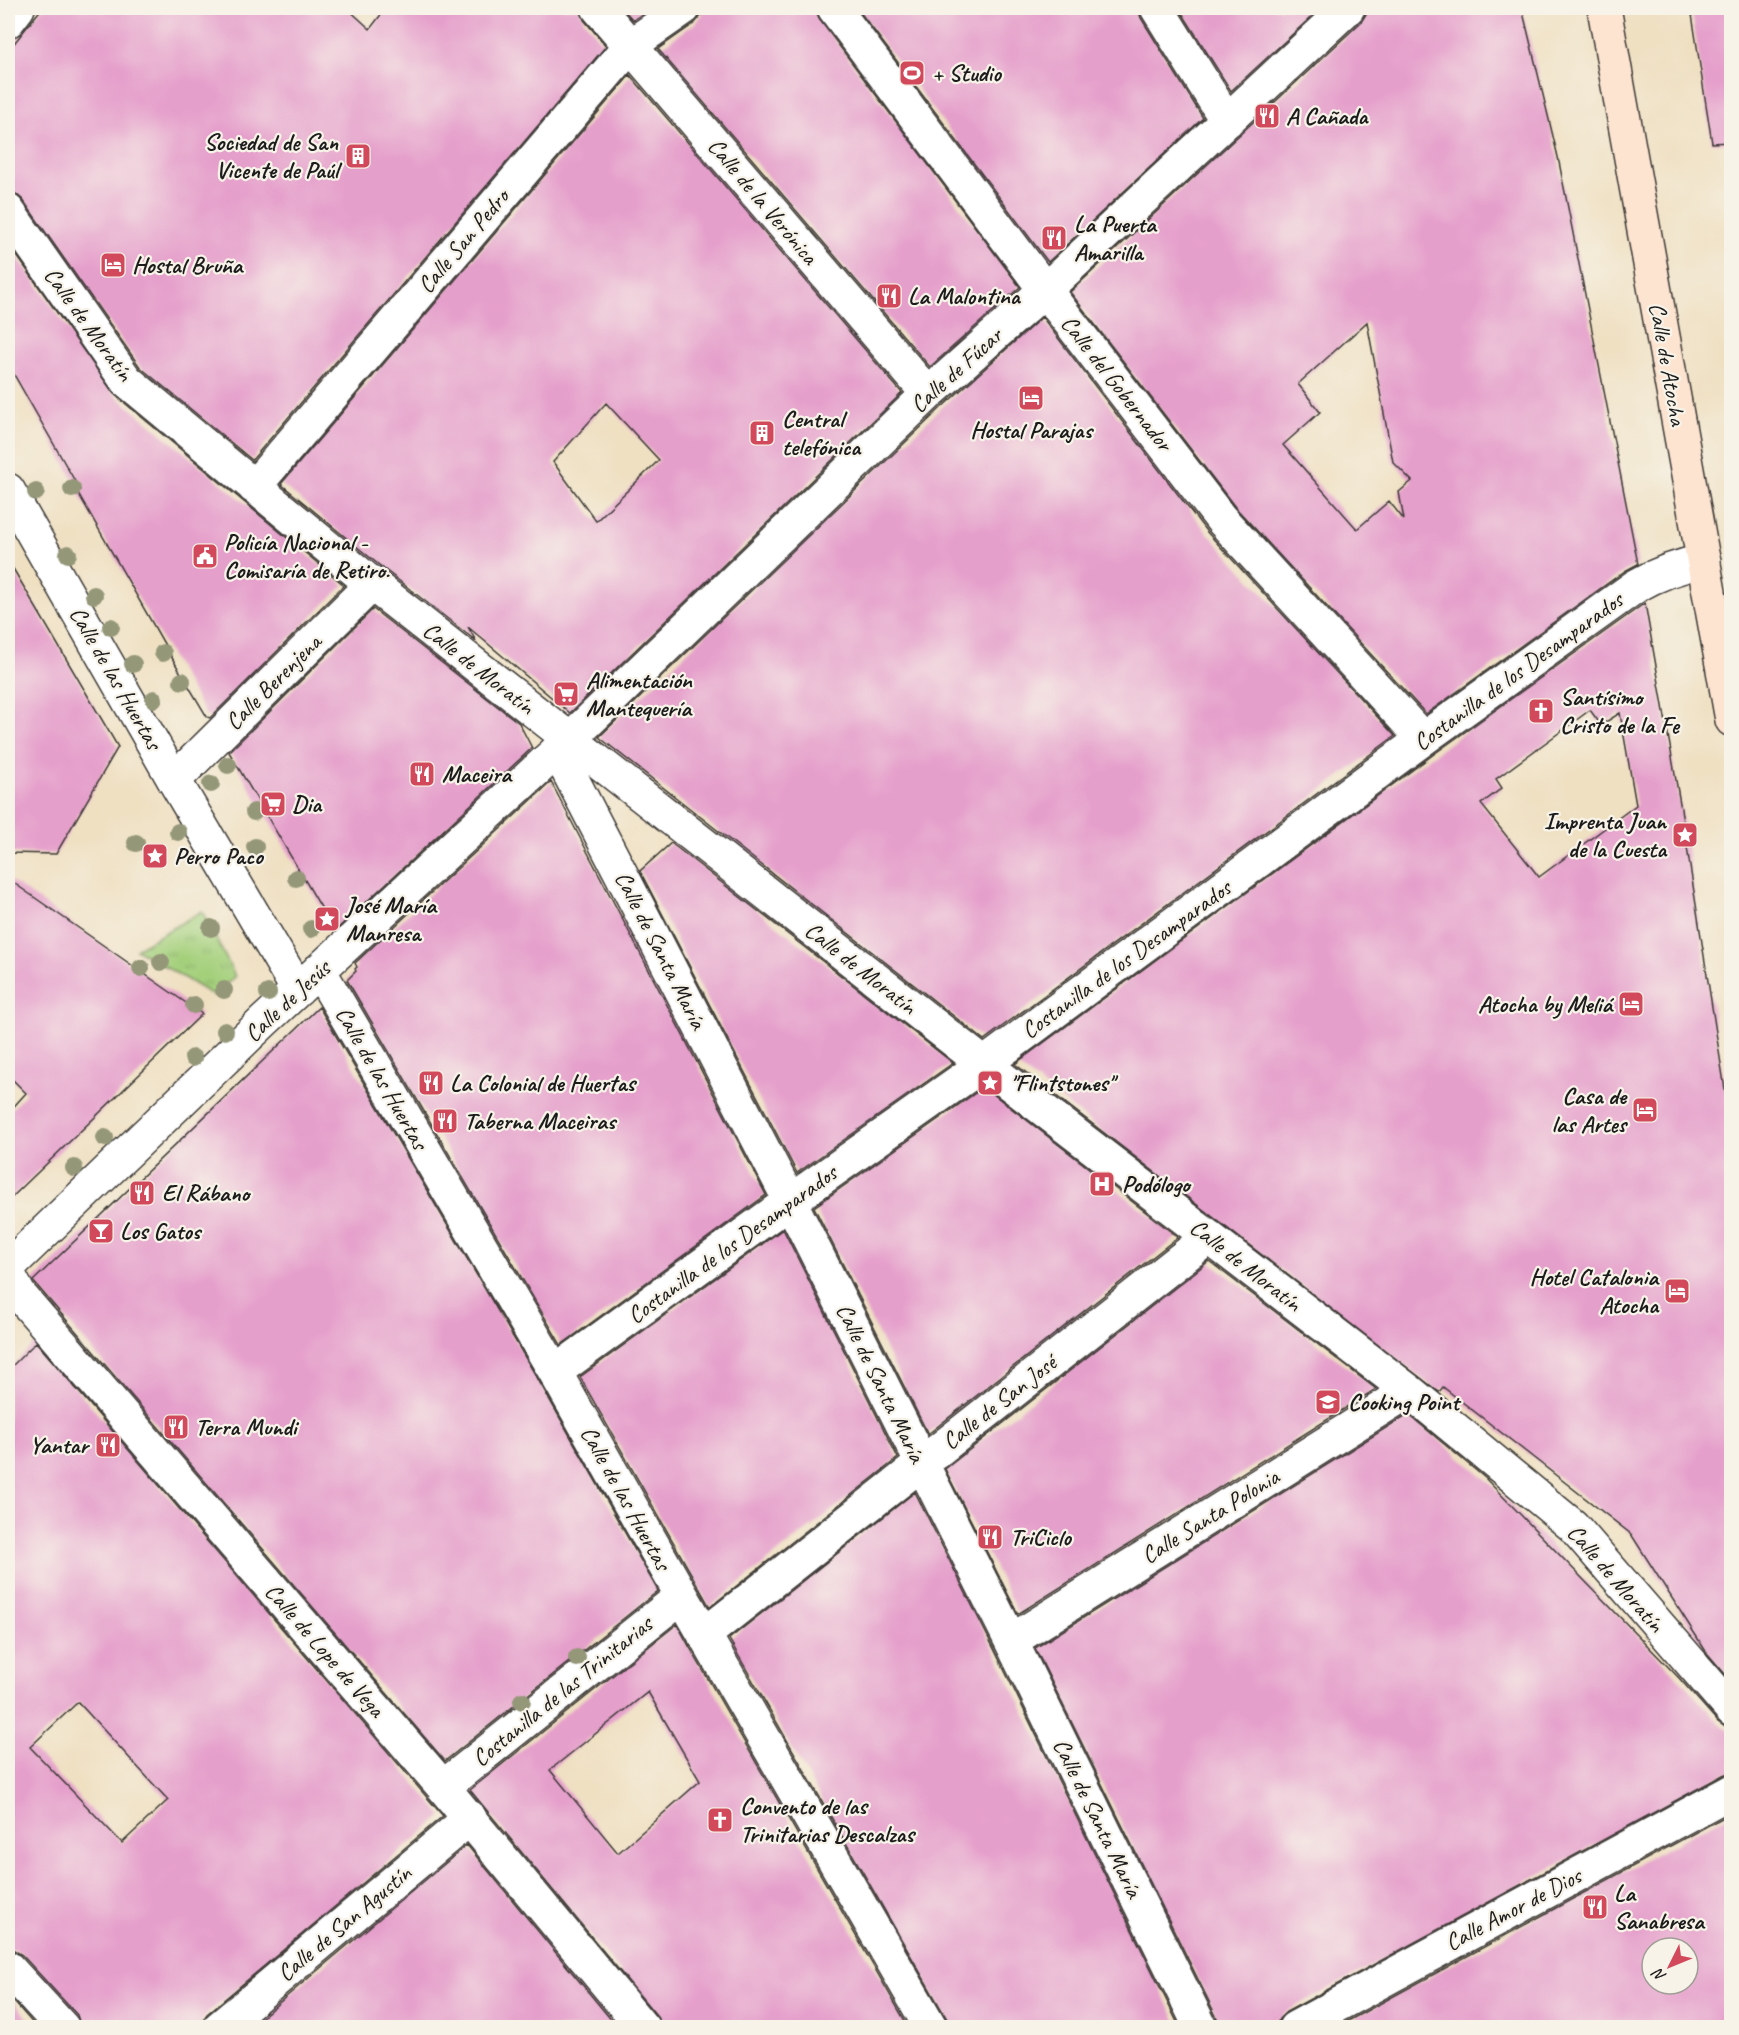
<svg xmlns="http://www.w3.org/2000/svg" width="1739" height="2035" font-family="Caveat,sans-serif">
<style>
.park{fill:url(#park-tufts);stroke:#60764c;stroke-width:1.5}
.building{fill:#e59fcb;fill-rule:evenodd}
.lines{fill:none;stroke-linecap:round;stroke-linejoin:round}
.street-casing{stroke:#3c3935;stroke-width:36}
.secondary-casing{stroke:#3c3935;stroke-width:36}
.street{stroke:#fff;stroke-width:33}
.secondary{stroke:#fde4d1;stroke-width:33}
.tree{fill:#959779}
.labels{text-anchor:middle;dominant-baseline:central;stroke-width:4.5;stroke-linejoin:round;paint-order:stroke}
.poi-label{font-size:24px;font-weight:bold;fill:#1c1c1c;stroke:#f7f3e8;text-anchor:start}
.street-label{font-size:24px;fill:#1c1c1c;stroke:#f7f3e8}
</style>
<defs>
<pattern id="park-tufts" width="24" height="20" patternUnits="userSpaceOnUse" patternTransform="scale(1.5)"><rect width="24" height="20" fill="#a4d07c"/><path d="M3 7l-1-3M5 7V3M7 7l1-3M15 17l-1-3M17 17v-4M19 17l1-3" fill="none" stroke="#8db26b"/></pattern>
</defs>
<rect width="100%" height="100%" fill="#f7f3e8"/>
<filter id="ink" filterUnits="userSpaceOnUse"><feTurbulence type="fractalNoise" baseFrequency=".0167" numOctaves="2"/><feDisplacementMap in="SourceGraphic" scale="12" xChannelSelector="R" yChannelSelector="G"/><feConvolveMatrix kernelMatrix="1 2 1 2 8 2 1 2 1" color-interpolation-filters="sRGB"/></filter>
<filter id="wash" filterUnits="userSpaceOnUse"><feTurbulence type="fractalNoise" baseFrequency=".008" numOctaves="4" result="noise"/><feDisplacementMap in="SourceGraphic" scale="24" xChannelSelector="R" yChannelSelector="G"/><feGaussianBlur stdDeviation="1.35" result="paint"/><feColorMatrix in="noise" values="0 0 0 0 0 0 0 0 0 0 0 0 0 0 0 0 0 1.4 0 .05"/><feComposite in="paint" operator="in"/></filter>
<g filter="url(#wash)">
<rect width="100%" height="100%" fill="#efe0c2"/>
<path class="park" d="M202 911 235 976 214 996 136 949Z"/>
<g id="blocks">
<path class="building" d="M42 8H347L370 29 386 8H580L584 20 606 46 252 460 140 367 23 200 16 194 8 192V51Z
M622 8H652L633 20Z
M703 8H816L819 19 1020 287 930 367 658 49 695 23 701 16Z
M857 8H1138L1141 18 1203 118 1048 262Z
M1179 8H1321L1231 91Z
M1366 8H1522L1558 157 1638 564 1625 571 1426 714 1235 507 1070 292 1361 22 1366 14ZM1367 322 1393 462 1412 481 1399 492 1404 520 1389 501 1357 529 1283 445 1320 412 1298 384Z
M1691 8H1731V142L1712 143Z
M630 75 902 393 570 713 468 627 476 641 384 569 281 484ZM606 403 659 460 596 521 553 462Z
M8 243 114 394 344 585 210 718 207 717 179 670 77 491 80 490 8 364Z
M1042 317 1206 531 1395 736 984 1040 599 737 941 408Z
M8 560 118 747 56 854 8 853Z
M1645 603 1681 809 1731 1128V1681L1707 1653 1631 1534 1443 1387 1439 1392 1015 1064 1434 754ZM1590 710 1601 725 1620 713 1636 805 1539 877 1481 804 1502 788 1496 779Z
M373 609 519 723 532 748 335 931 229 752Z
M551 782 766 1195 561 1345 347 980 356 971 355 969 357 967 355 963Z
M671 843 953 1063 797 1173 640 871Z
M8 879 202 1014 8 1201V1113L26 1093 8 1075Z
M319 1007 539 1381 658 1591 445 1761 33 1281Z
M984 1087 1178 1237 928 1434 814 1207Z
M783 1229 898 1458 710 1607 580 1377Z
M1209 1261 1376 1389 1018 1614 945 1469Z
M36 1342 443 1816 207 2014 202 2021 201 2028H81L77 2015 22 1955 14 1950H8V1370ZM78 1702 168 1800 122 1843 30 1747Z
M1408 1414 1485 1478 1679 1678 1718 1722 1731 1731V1772L1723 1775 1286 2012 1279 2019 1276 2028H1219L1218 2020 1035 1648Z
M915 1492 994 1649 1180 2028H950L947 2019 729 1639Z
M677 1624 689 1646 909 2028H661L657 2016 470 1790ZM648 1692 700 1781 618 1853 550 1770Z
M1731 1813V2028H1335ZM1652 1948H1688V1984H1652Z
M467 1845 618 2028H249Z
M8 1995 37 2028H8Z"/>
</g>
</g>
<g filter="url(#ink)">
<use href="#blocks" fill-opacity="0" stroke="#3c3935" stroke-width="1.5"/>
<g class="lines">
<g class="street-casing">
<path id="street" d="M598 8 928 394
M834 8 1045 290 1221 519 1423 739
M1157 8 1227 121
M8 21 18 8
M8 211 126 380 372 584 984 1064 1409 1391 1573 1526 1732 1710
M254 487 631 45 684 8
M8 490 174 780 298 990
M570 739 568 771 790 1201 1011 1641 1201 2028
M174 780 372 584
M319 970 555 1372 682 1596 931 2028
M8 1267 263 1022 570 739 928 394 1045 290 1348 8
M8 1273 19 1294 443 1787 643 2028
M555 1372 790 1201 984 1064 1423 739 1636 586C1658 573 1678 566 1704 561
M704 1635 1209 1237
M1011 1641 1409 1391
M443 1787 682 1596
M8 1968 63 2028
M219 2028 470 1818
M1295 2028 1732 1791"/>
</g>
<g class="secondary-casing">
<path id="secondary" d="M1604 8 1732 720"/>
</g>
<use href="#street" class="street"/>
<use href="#secondary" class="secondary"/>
</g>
<g class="tree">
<circle cx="72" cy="489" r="9"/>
<circle cx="36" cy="492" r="9"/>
<circle cx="68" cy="554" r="9"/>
<circle cx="94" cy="595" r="9"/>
<circle cx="111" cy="627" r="9"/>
<circle cx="163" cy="653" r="9"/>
<circle cx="133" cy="664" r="9"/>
<circle cx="182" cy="681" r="9"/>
<circle cx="154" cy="699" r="9"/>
<circle cx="228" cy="765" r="9"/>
<circle cx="211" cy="784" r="9"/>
<circle cx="254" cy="812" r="9"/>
<circle cx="178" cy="832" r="9"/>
<circle cx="136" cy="843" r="9"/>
<circle cx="255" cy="847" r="9"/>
<circle cx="296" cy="878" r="9"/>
<circle cx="211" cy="928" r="9"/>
<circle cx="311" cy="929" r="9"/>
<circle cx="161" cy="962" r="9"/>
<circle cx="141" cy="968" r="9"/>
<circle cx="224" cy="990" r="9"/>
<circle cx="268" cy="993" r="9"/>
<circle cx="194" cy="1005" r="9"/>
<circle cx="225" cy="1031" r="9"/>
<circle cx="193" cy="1058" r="9"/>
<circle cx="105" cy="1138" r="9"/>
<circle cx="74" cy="1168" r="9"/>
<circle cx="577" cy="1658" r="9"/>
<circle cx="522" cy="1701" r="9"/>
</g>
</g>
<defs>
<g id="stadium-square" transform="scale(1.35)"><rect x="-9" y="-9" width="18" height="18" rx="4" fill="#d1495b" stroke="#f7f3e8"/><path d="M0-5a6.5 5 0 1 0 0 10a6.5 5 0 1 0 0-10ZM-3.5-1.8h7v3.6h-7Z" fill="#fff"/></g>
<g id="restaurant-square" transform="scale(1.35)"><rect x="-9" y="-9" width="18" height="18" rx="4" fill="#d1495b" stroke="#f7f3e8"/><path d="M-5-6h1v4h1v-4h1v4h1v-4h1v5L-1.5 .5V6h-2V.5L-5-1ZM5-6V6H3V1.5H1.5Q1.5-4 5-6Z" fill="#fff"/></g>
<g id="building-square" transform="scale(1.35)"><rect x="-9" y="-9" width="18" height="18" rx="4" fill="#d1495b" stroke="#f7f3e8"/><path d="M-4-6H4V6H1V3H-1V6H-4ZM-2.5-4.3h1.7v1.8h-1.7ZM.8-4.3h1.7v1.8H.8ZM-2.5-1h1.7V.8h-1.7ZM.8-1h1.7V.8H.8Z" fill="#fff"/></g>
<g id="hotel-square" transform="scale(1.35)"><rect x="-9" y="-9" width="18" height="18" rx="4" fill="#d1495b" stroke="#f7f3e8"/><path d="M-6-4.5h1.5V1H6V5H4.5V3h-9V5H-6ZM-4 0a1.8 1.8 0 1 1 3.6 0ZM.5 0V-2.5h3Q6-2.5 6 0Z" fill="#fff"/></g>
<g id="civic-square" transform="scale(1.35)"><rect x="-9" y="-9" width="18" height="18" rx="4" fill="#d1495b" stroke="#f7f3e8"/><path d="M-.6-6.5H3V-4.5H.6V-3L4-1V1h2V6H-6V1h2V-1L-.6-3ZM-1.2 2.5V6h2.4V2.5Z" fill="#fff"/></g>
<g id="supermarket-square" transform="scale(1.35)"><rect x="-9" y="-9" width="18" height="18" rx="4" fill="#d1495b" stroke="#f7f3e8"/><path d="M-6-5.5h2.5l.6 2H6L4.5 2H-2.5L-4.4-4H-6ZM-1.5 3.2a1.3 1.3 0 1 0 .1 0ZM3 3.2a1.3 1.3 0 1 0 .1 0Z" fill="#fff"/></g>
<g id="church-square" transform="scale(1.35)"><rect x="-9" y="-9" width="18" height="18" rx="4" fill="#d1495b" stroke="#f7f3e8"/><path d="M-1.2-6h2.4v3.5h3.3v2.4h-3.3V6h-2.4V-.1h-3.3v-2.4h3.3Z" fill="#fff"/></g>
<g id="sight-square" transform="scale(1.35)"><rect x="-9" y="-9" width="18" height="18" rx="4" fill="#d1495b" stroke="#f7f3e8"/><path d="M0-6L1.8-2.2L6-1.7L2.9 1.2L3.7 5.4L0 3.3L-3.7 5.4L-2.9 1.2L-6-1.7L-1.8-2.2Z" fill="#fff"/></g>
<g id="hospital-square" transform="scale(1.35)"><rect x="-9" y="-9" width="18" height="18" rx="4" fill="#d1495b" stroke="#f7f3e8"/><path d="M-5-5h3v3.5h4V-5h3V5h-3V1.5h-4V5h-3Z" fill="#fff"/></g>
<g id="bar-square" transform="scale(1.35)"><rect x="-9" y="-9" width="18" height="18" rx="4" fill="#d1495b" stroke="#f7f3e8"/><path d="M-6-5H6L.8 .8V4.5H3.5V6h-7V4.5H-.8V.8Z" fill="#fff"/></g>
<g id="university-square" transform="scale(1.35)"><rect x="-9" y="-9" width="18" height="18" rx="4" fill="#d1495b" stroke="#f7f3e8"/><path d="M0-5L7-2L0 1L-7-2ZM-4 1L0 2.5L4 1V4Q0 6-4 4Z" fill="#fff"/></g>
</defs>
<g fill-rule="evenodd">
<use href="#stadium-square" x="912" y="73"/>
<use href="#restaurant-square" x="1267" y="116"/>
<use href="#building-square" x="358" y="156"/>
<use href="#restaurant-square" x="1054" y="238"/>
<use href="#hotel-square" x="113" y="265"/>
<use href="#restaurant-square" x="889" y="296"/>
<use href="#hotel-square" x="1031" y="398"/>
<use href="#building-square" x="762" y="433"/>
<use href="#civic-square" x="205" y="556"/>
<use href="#supermarket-square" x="566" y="694"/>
<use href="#church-square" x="1541" y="711"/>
<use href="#restaurant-square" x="422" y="774"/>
<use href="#supermarket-square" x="273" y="804"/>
<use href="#sight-square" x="1685" y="835"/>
<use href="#sight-square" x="155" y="856"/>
<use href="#sight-square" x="327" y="919"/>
<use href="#hotel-square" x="1631" y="1004"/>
<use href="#restaurant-square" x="431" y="1083"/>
<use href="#sight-square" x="990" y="1083"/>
<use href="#hotel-square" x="1645" y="1110"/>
<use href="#restaurant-square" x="445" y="1121"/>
<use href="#hospital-square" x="1102" y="1184"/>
<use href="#restaurant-square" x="142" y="1193"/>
<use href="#bar-square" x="101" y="1231"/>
<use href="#hotel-square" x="1677" y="1291"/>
<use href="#university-square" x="1328" y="1402"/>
<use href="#restaurant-square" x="176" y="1427"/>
<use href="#restaurant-square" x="108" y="1445"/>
<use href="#restaurant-square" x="990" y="1537"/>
<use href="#church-square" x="720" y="1820"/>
<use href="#restaurant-square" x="1595" y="1907"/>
</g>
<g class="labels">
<g class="poi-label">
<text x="932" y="73">+ Studio</text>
<text x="1286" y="116">A Cañada</text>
<text x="338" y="142" text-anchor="end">Sociedad de San<tspan x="338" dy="28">Vicente de Paúl</tspan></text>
<text x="1074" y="224">La Puerta<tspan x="1074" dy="28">Amarilla</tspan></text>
<text x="132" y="265">Hostal Bruña</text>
<text x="908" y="296">La Malontina</text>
<text x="782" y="419">Central<tspan x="782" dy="28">telefónica</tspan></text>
<text x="1031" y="430" text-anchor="middle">Hostal Parajas</text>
<text x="224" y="542">Policía Nacional -<tspan x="224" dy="28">Comisaría de Retiro.</tspan></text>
<text x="586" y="680">Alimentación<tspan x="586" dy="28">Mantequería</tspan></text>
<text x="1560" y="697">Santísimo<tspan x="1560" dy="28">Cristo de la Fe</tspan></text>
<text x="442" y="774">Maceira</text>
<text x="292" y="804">Dia</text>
<text x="1666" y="821" text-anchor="end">Imprenta Juan<tspan x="1666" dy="28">de la Cuesta</tspan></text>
<text x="174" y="856">Perro Paco</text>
<text x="346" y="905">José María<tspan x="346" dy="28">Manresa</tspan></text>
<text x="1612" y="1004" text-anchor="end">Atocha by Meliá</text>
<text x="450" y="1083">La Colonial de Huertas</text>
<text x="1010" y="1083">"Flintstones"</text>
<text x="1626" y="1096" text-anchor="end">Casa de<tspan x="1626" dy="28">las Artes</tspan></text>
<text x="464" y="1121">Taberna Maceiras</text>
<text x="1122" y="1184">Podólogo</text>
<text x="162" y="1193">El Rábano</text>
<text x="120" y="1231">Los Gatos</text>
<text x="1658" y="1277" text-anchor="end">Hotel Catalonia<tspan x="1658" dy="28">Atocha</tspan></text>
<text x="1348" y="1402">Cooking Point</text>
<text x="195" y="1427">Terra Mundi</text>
<text x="88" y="1445" text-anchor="end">Yantar</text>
<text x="1010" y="1537">TriCiclo</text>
<text x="740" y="1806">Convento de las<tspan x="740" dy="28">Trinitarias Descalzas</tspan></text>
<text x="1614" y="1893">La<tspan x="1614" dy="28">Sanabresa</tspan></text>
</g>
<g class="street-label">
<text transform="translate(763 201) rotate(50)">Calle de la Verónica</text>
<text transform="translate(463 241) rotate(-50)">Calle San Pedro</text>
<text transform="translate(89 324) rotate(54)">Calle de Moratín</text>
<text transform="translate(1668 364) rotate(80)">Calle de Atocha</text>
<text transform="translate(956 370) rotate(-42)">Calle de Fúcar</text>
<text transform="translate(1117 383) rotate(52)">Calle del Gobernador</text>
<text transform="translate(479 668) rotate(38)">Calle de Moratín</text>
<text transform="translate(1518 671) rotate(-36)">Costanilla de los Desamparados</text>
<text transform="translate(116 678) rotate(60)">Calle de las Huertas</text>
<text transform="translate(273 682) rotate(-45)">Calle Berenjena</text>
<text transform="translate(661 950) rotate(63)">Calle de Santa María</text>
<text transform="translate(1126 959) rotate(-36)">Costanilla de los Desamparados</text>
<text transform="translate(861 968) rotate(38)">Calle de Moratín</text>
<text transform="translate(287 1001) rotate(-43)">Calle de Jesús</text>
<text transform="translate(382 1078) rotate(60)">Calle de las Huertas</text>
<text transform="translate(732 1244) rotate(-36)">Costanilla de los Desamparados</text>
<text transform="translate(1246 1265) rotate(38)">Calle de Moratín</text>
<text transform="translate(881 1383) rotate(64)">Calle de Santa María</text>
<text transform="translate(999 1402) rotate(-38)">Calle de San José</text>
<text transform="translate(626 1498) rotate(61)">Calle de las Huertas</text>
<text transform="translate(1210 1516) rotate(-32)">Calle Santa Polonia</text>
<text transform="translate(1616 1578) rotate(49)">Calle de Moratín</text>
<text transform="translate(325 1650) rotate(49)">Calle de Lope de Vega</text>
<text transform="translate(562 1691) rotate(-39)">Costanilla de las Trinitarias</text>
<text transform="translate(1098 1818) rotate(64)">Calle de Santa María</text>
<text transform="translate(1513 1909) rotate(-28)">Calle Amor de Dios</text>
<text transform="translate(344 1923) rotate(-40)">Calle de San Agustín</text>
</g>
</g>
<rect width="1739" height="2035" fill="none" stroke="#f7f3e8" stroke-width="30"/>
<g transform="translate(1670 1966) rotate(227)"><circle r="28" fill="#f7f3e8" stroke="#9f9d96" stroke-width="1.5"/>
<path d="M0-4.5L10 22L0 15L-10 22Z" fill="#d1495b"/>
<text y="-9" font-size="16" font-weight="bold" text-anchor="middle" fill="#1c1c1c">N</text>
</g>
</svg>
